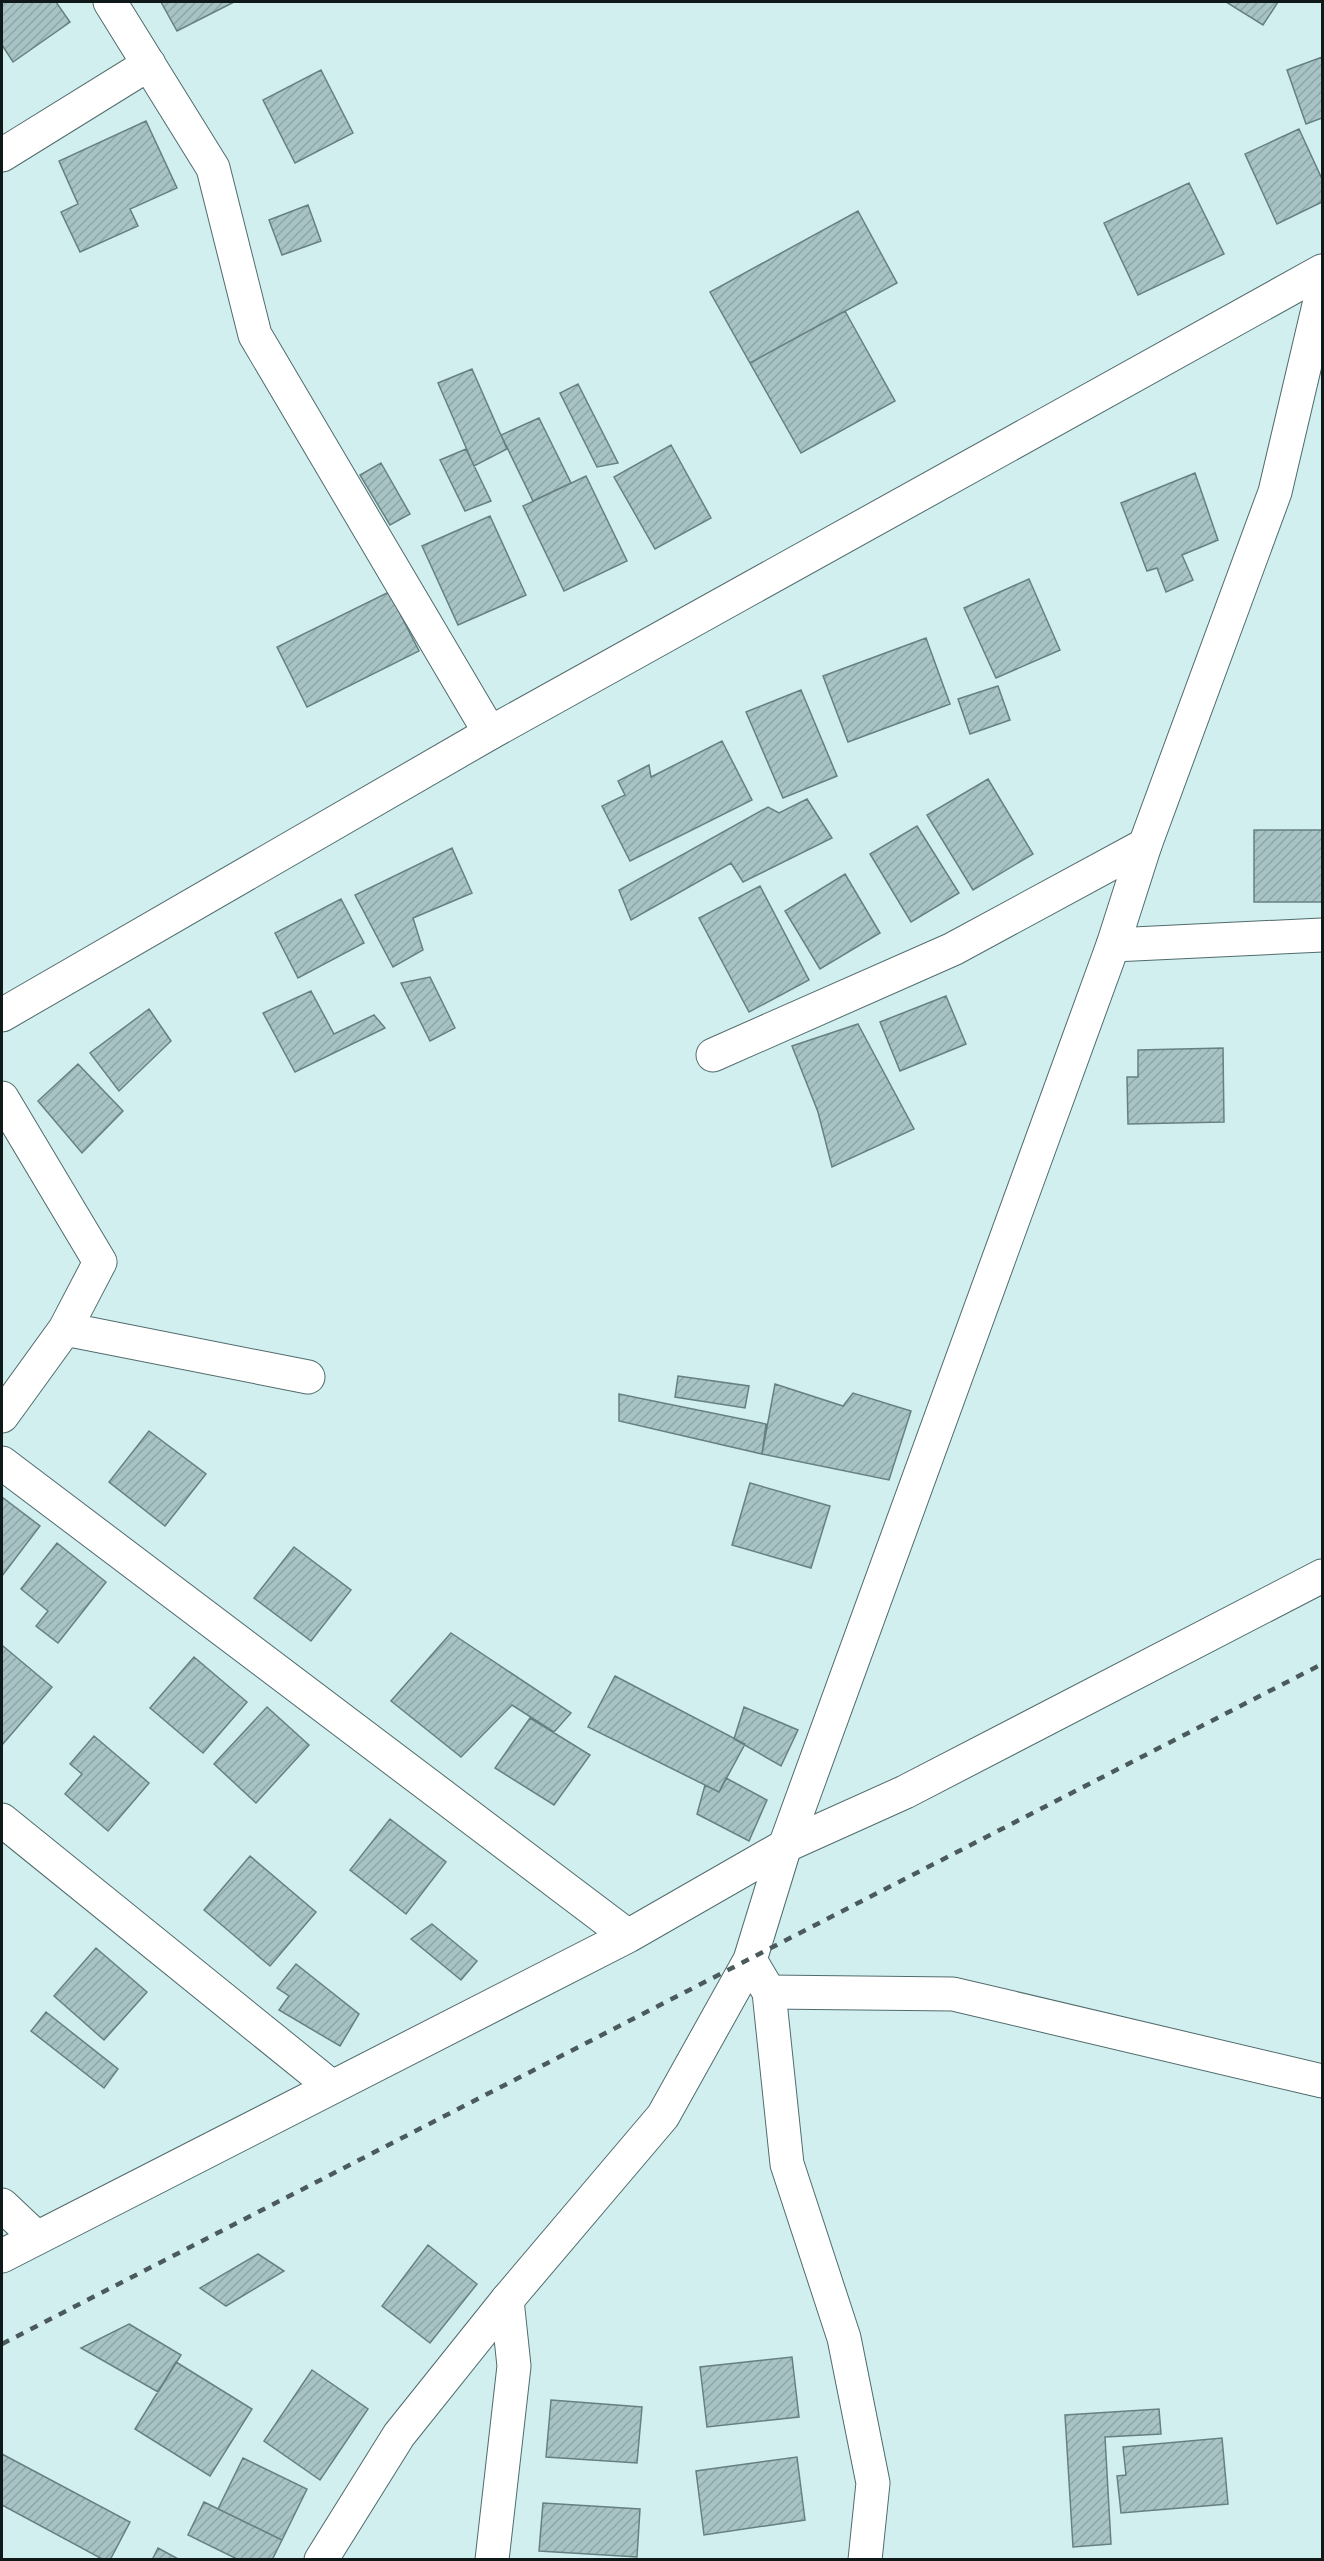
<svg xmlns="http://www.w3.org/2000/svg" width="1324" height="2561" font-family="'Exo 2',sans-serif">
<style>
.building{fill:url(#building-hatch);stroke:#678182;stroke-width:1.5}
.lines{fill:none;stroke-linecap:round;stroke-linejoin:round}
.street-casing{stroke:#516b6c;stroke-width:35}
.secondary-casing{stroke:#516b6c;stroke-width:35}
.street{stroke:#fff;stroke-width:33}
.secondary{stroke:#fff;stroke-width:33}
.rail{stroke:#4b5b5c;stroke-width:4.5;stroke-dasharray:8 8;stroke-linecap:butt}
</style>
<defs>
<pattern id="building-hatch" width="6" height="6" patternUnits="userSpaceOnUse" patternTransform="scale(1.5)"><rect width="6" height="6" fill="#a7c3c4"/><path d="M-1 1l2-2M0 6l6-6M5 7l2-2" fill="none" stroke="#8fa7a8"/></pattern>
</defs>
<rect width="100%" height="100%" fill="#d2eff0"/>
<path class="building" d="M2 2H56L70 22 13 62 2 45Z
M161 2H234L177 31Z
M1226 2H1278L1263 25Z
M1322 57V118L1306 124 1287 70Z
M321 70 353 133 295 163 263 100Z
M146 121 177 188 130 209 138 226 80 252 61 212 78 204 59 161Z
M1299 129 1322 179V202L1277 224 1245 154Z
M1189 183 1224 254 1138 295 1104 223Z
M308 205 321 241 282 255 269 220Z
M858 211 897 283 750 363 710 292Z
M845 311 895 401 801 453 750 363Z
M472 369 507 449 474 466 438 383Z
M578 384 618 463 597 467 560 393Z
M539 418 571 483 533 501 501 435Z
M671 445 711 518 655 549 614 477Z
M466 449 491 501 465 511 440 460Z
M381 463 410 514 390 525 360 475Z
M1195 473 1218 540 1182 555 1193 580 1166 592 1157 568 1147 571 1121 503Z
M586 476 627 561 564 591 523 506Z
M490 516 526 595 458 625 422 546Z
M1029 579 1060 650 996 678 964 608Z
M389 592 419 651 307 707 277 647Z
M926 638 950 704 848 742 823 676Z
M998 686 1010 720 970 734 958 699Z
M801 690 837 776 783 798 746 712Z
M722 741 752 800 630 861 602 806 625 795 618 781 649 765 651 777Z
M988 779 1033 854 973 890 927 815Z
M807 799 832 838 743 882 731 863 631 920 619 890 768 807 779 813Z
M917 826 959 893 911 922 870 854Z
M1254 830H1322V902H1254Z
M452 848 472 893 413 918 423 950 393 967 355 895Z
M845 874 880 933 820 969 785 911Z
M760 886 809 980 749 1012 699 918Z
M341 899 364 943 298 978 275 933Z
M430 977 455 1028 430 1041 401 983Z
M311 991 334 1034 374 1015 385 1028 295 1072 263 1013Z
M946 996 966 1044 900 1071 880 1022Z
M149 1009 171 1041 119 1091 90 1053Z
M858 1024 914 1129 832 1167 818 1112 792 1046Z
M1223 1048 1224 1122 1128 1124 1127 1077H1138V1050Z
M78 1064 123 1111 82 1153 38 1101Z
M678 1376 749 1386 745 1408 675 1397Z
M775 1384 843 1406 853 1393 911 1411 889 1480 762 1454Z
M619 1394 766 1424 762 1454 619 1421Z
M149 1431 206 1474 165 1526 109 1482Z
M750 1483 830 1506 811 1568 732 1545Z
M2 1497 40 1526 2 1576Z
M57 1543 106 1582 58 1643 36 1626 48 1611 21 1589Z
M294 1547 351 1590 311 1641 254 1598Z
M451 1633 571 1713 554 1732 512 1705 461 1757 391 1701Z
M3 1646 52 1687 2 1745V1647Z
M194 1657 247 1702 203 1753 150 1708Z
M615 1676 745 1744 719 1792 588 1727Z
M267 1707 309 1745 256 1803 214 1764Z
M744 1707 798 1730 781 1766 734 1739Z
M530 1718 590 1755 554 1805 495 1768Z
M94 1736 149 1783 108 1831 65 1794 82 1774 70 1764Z
M726 1778 767 1800 749 1841 697 1814 705 1785 719 1792Z
M390 1819 446 1862 406 1914 350 1870Z
M250 1856 316 1912 270 1966 204 1910Z
M432 1924 477 1961 461 1980 411 1939Z
M96 1948 147 1992 104 2040 54 1996Z
M296 1964 359 2014 340 2046 279 2010 289 1996 277 1988Z
M46 2012 118 2069 104 2088 31 2031Z
M428 2245 477 2284 430 2343 382 2306Z
M258 2254 284 2271 226 2306 200 2288Z
M129 2324 181 2355 158 2392 81 2348Z
M792 2357 799 2417 707 2427 700 2367Z
M176 2362 252 2409 210 2476 135 2429Z
M312 2370 368 2409 320 2480 264 2441Z
M551 2400 642 2407 637 2463 546 2457Z
M1159 2409 1161 2434 1105 2437 1111 2544 1073 2547 1065 2415Z
M1222 2438 1228 2504 1121 2513 1117 2476 1126 2475 1123 2447Z
M2 2454 130 2522 110 2560H104L2 2505Z
M797 2457 805 2520 704 2535 696 2471Z
M243 2458 307 2489 282 2540 218 2509Z
M204 2502 282 2540 272 2560H239L188 2535Z
M543 2503 640 2509 637 2557 539 2551Z
M158 2548 180 2560H152Z"/>
<g class="lines">
<g class="street-casing">
<path id="street" d="M110 2 213 168 255 335 490 733
M2 155 149 64
M1113 945 1322 935
M713 1055 953 949 1145 845
M2 1098 100 1262 65 1329
M2 1416 65 1329 308 1377
M2 1463 628 1936 785 1846 905 1792 1322 1576
M2 1820 332 2087
M769 1992 953 1994 1322 2081
M2 2205 37 2238
M2 2256 628 1936
M492 2560 514 2366 507 2300"/>
</g>
<g class="secondary-casing">
<path id="secondary" d="M2 1015 490 733 1322 271
M750 1960 769 1992 787 2164 844 2338 873 2483 865 2560
M321 2560 399 2435 507 2300 663 2116 750 1960 785 1846 1113 945 1145 845 1275 492 1322 292"/>
</g>
<use href="#street" class="street"/>
<use href="#secondary" class="secondary"/>
<path class="rail" d="M2 2344 1322 1664"/>
</g>
<rect width="1324" height="2561" fill="none" stroke="#0f191a" stroke-width="6"/>
</svg>
